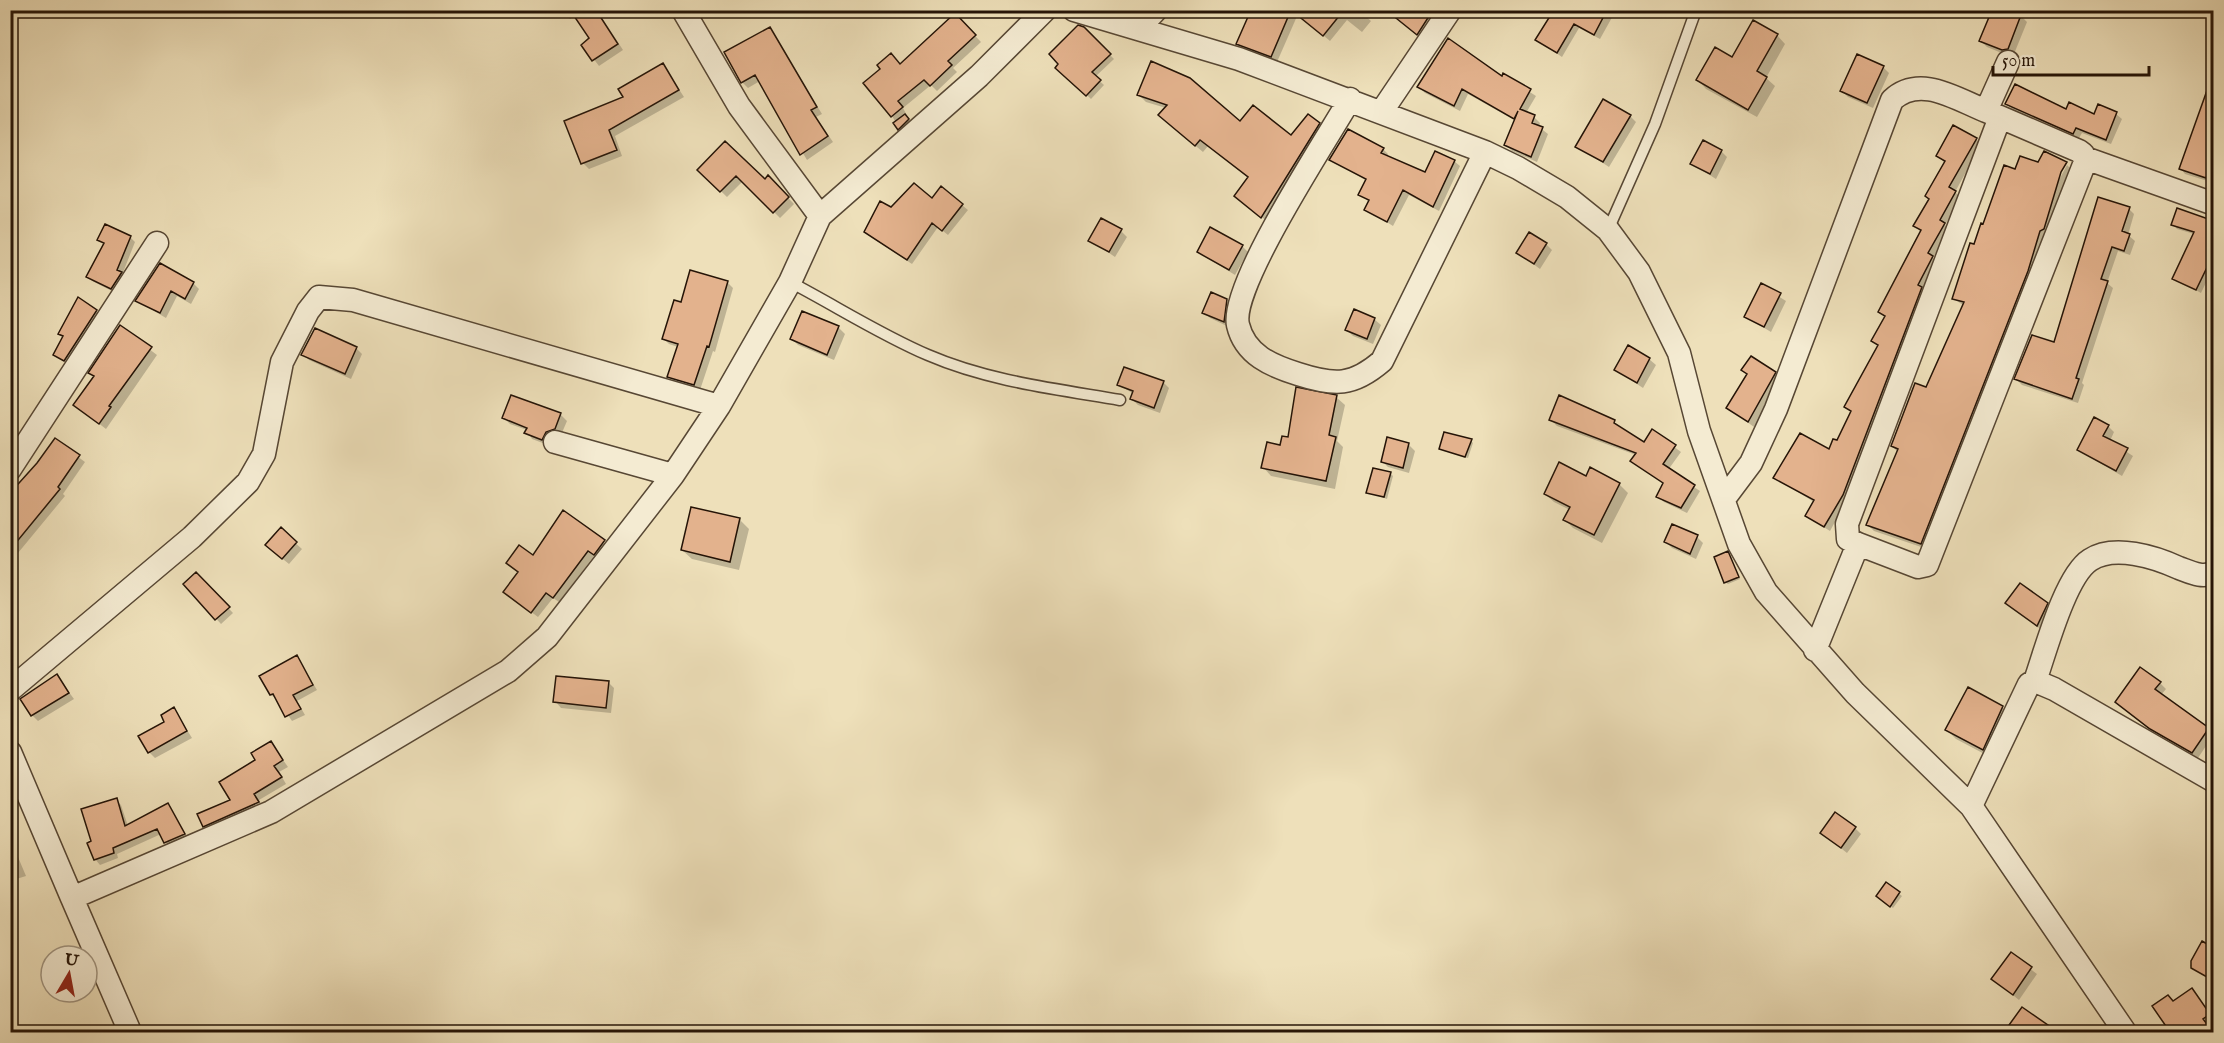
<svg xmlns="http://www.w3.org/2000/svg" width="2224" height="1043" font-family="'IM FELL English',serif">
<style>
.shadow{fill:#0003}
.building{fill:#e3b28d;stroke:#251407;stroke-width:1.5}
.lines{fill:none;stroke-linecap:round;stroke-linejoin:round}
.lane-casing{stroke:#574734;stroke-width:13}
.street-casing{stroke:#574734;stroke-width:25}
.lane{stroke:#f4ebd2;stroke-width:10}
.street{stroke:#f4ebd2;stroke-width:22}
</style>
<rect width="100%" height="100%" fill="#eee0ba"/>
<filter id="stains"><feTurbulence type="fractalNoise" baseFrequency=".00333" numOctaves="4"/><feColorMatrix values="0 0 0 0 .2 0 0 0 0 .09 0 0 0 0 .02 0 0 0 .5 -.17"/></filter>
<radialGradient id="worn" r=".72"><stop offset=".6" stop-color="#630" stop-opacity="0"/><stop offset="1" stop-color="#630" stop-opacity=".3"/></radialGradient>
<path class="shadow" d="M562 10H597L623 50 599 66 583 45 592 39 575 15 570 19Z
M703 10H714L707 14Z
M935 10H945L940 15Z
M1257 10H1359L1371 21 1362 32 1347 20 1330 41 1298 14 1277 62 1244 50 1238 44Z
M1399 10H1443L1424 40 1395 16Z
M1548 10H1614L1615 12 1600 39 1579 28 1562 57 1537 40 1552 15Z
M2005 10 2021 16 2027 22 2014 54 2009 56 1987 47 1981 41Z
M955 15 981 42 953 68 957 72 937 91 931 85 903 108 911 123 901 131 892 116 901 66Z
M1083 28 1114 59 1095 77 1104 85 1091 99 1057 67Z
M770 29 822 114 816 117 833 142 807 160 760 81 748 88 742 82Z
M1777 35 1785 44 1766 78 1775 86 1757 117 1706 89 1698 80Z
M663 65 684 97 615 136 622 156 589 169 583 163 625 98Z
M1883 67 1889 73 1873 108 1848 97 1842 91Z
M1504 75 1536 96 1526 113 1534 117 1540 123 1539 127 1548 134 1537 162 1512 151 1506 145 1516 121 1468 94 1460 111 1425 93 1419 87 1502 78Z
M2214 81V183L2185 174 2181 169Z
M1139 95 1292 137 1319 124 1325 131 1269 223 1236 196 1249 178 1208 146 1203 152 1167 122 1166 108 1146 102Z
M2007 104 2095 116 2116 114 2122 119 2111 144 2082 133 2079 138 2012 109Z
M1630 116 1636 122 1609 167 1577 146Z
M1976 139 1981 145 1955 192 1961 198 1945 225 1949 229 1933 258 1938 263 1842 509 1830 531 1806 516 1814 502 1775 478 1829 452 1837 442 1852 413 1846 407 1879 347 1873 341 1886 318 1880 312 1921 232 1915 226 1930 200 1945 163 1938 156Z
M725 143 765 181 768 177 794 204 780 218 743 181 727 197 699 170Z
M1383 149 1388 154 1387 157 1426 174 1454 161 1460 166 1439 211 1409 195 1393 226 1366 209 1369 202 1360 194 1367 181 1331 160Z
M1721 151 1727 157 1716 179 1692 164Z
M2067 165 2072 170 1927 549 1874 531 1868 525 1898 452 1892 446 1927 389 1964 306 1953 298 1984 226 2056 178 2059 180Z
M941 188 968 210 948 235 938 227 912 264 871 237 891 209 932 200Z
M2129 209 2134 214 2128 235 2135 241 2130 255 2118 251 2107 283 2113 288 2082 383 2084 385 2078 403 2022 385 2016 379 2055 344Z
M2173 224H2214V266L2201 293 2174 278 2194 234 2177 229Z
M1121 231 1127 237 1115 257 1090 240Z
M130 237 135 242 122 275 126 279 116 293 92 281 88 276 105 245 99 239Z
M1546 244 1552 250 1540 269 1518 253Z
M1242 246 1248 252 1235 275 1198 252Z
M727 282 733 288 715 352 713 351 700 390 675 383 669 376 678 347 669 344 663 338 682 304Z
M193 283 199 289 191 304 177 296 166 318 137 301Z
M1761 285 1786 301 1771 332 1746 317Z
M79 299 102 316 70 365 55 355 64 337 60 333Z
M1226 301 1233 307 1229 327 1210 318 1204 312Z
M803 313 839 328 845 334 834 360 798 345 792 339Z
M1374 319 1381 325 1373 344 1353 336 1347 330Z
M120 327 157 355 106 429 75 405 95 377 90 373Z
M356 348 362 354 351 379 309 360 303 354Z
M1649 359 1656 365 1643 388 1616 370Z
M1743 370 1775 373 1781 379 1754 427 1728 408 1748 375Z
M1163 382 1169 388 1160 413 1138 405 1132 399 1134 394 1119 385Z
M512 397 561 415 567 421 561 435 548 445 532 439 527 430 510 424 504 418Z
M1336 397 1345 405 1337 441 1343 447 1335 489 1271 476 1263 467 1289 439Z
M1551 420 1614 421 1619 428 1644 444 1653 431 1681 452 1668 470 1700 491 1687 513 1664 502 1658 497 1664 484 1632 461 1636 455 1557 426Z
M2108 426 2114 432 2110 441 2133 456 2122 476 2078 450Z
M1388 439 1409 445 1415 451 1409 473 1388 467 1382 461Z
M55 440 85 462 63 494 65 496 18 553 10 547 38 464Z
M1471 441 1473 443 1468 458 1441 449Z
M1390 473 1393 476 1387 499 1368 492Z
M1586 478 1619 484 1628 493 1602 543 1573 528 1565 520 1570 510 1554 502 1545 494Z
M564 513 610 547 600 560 594 556 559 602 553 598 538 617 511 597 519 573 508 563 533 557Z
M739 519 749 529 739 570 692 559 682 550Z
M281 530 302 549 289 564 273 551Z
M1697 537 1703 543 1696 559 1672 548 1666 542Z
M1730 556 1740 579 1728 584 1725 582Z
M196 574 233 613 221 624 185 584Z
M2007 603 2047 604 2053 610 2043 631Z
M297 657 317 690 297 701 305 715 292 721 277 699 271 695Z
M57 676 74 699 38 721 32 715Z
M608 682 614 688 611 713 561 708 555 701Z
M2160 683 2166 689 2161 695 2214 734 2198 758 2158 734 2123 708Z
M1969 689 2003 708 2012 717 1992 758 1956 739 1947 730Z
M174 709 192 738 155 758 149 752Z
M271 743 288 767 279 772 286 784 259 800 264 809 210 832 204 826 232 801Z
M116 800 121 805 128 826 168 805 189 840 171 848 161 834 117 854 118 858 100 865 95 859Z
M10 808 15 833 10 834Z
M1855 828 1861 834 1847 853 1822 833Z
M18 857 26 876 10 881V859Z
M1886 884 1902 896 1893 908 1880 898Z
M2203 943 2214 950V982L2190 966Z
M2011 954 2037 974 2019 1000 1993 979Z
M2192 990 2214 1019 2208 1025 2213 1032H2172L2154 1006 2174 1002Z
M2048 1027 2053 1032 2006 1031Z"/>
<path class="building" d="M570 10H596L618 44 592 61 581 45 589 38Z
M1251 10H1291L1271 57 1236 44Z
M1291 10H1344L1323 36Z
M1386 10H1433L1417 35Z
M1547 10H1607L1594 35 1574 24 1557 53 1535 40 1552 13Z
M1992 10H2010L2021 15 2008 49 2002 50 1979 41Z
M955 13 976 35 948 61 952 65 930 86 924 80 898 101 903 107 891 117 863 83 880 69 877 65 891 53 900 64Z
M1753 20 1778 34 1757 71 1767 77 1748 110 1696 80 1715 47 1732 57Z
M1078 25 1084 27 1111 54 1092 72 1101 80 1086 96 1055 68 1058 64 1049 54Z
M770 27 817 107 811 110 828 136 800 155 755 75 741 83 724 52Z
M1448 38 1502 76 1503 73 1531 89 1520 109 1535 115 1532 123 1543 127 1531 157 1504 145 1518 111 1514 119 1462 89 1454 106 1417 87Z
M1857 54 1884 66 1867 103 1840 91Z
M1151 61 1190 78 1240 121 1253 105 1291 135 1308 114 1320 123 1261 218 1234 196 1248 177 1200 140 1195 146 1158 115 1167 105 1137 95Z
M663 63 679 90 609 130 617 150 581 164 564 121 623 97 618 89Z
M2210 82 2214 83V155L2206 178 2179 169Z
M2015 84 2066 109 2069 102 2094 114 2098 104 2117 112 2106 140 2076 128 2073 134 2005 104Z
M1603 99 1631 115 1603 162 1575 147Z
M905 114 909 119 898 130 893 123Z
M1953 125 1977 138 1949 187 1956 191 1940 220 1945 223 1928 253 1933 256 1918 285 1922 287 1843 495 1824 527 1805 516 1814 500 1773 478 1800 433 1829 449 1833 439 1837 440 1851 411 1844 407 1878 345 1871 341 1885 316 1878 312 1921 230 1913 226 1929 199 1925 196 1945 161 1936 156Z
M1348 129 1384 148 1381 153 1425 172 1435 151 1455 160 1433 207 1403 190 1387 222 1364 210 1369 200 1358 195 1366 179 1329 160Z
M1703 140 1722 150 1710 174 1690 164Z
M725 141 765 179 768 175 789 197 773 213 736 176 720 192 697 170Z
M2044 151 2067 162 2061 172 2044 229 2040 231 2028 271 1921 544 1866 525 1898 449 1891 446 1915 383 1926 387 1964 302 1952 299 1970 243 1974 244 1981 223 1983 224 2004 165 2015 169 2020 156 2038 162Z
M914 183 932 198 941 186 963 204 942 231 932 223 907 260 864 232 880 201 891 207Z
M2098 197 2130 207 2122 231 2130 234 2124 251 2112 247 2101 279 2108 281 2076 378 2079 379 2072 399 2014 379 2032 335 2054 342Z
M2177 208 2214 221V253L2196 290 2172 279 2194 232 2171 225Z
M1101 218 1122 229 1109 252 1088 241Z
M105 224 131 236 117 270 122 272 111 289 86 277 104 243 97 240Z
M1210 227 1243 245 1229 270 1197 252Z
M1529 232 1547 243 1534 264 1516 253Z
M160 263 194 282 185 299 171 291 160 313 135 301Z
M690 270 728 281 709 347 707 346 694 385 667 377 678 344 662 339 674 300 681 302Z
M1761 283 1781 293 1764 327 1744 317Z
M1211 292 1227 299 1224 322 1202 313Z
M78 297 97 310 64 361 53 355 63 336 58 334Z
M1354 309 1375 318 1367 339 1345 330Z
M802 311 839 326 827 355 790 339Z
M120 325 152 347 109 406 111 407 99 424 73 405 94 376 88 373Z
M315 328 357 347 345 374 301 355Z
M1628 345 1650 358 1637 383 1614 370Z
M1751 356 1776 372 1748 422 1726 408 1747 374 1741 370Z
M1124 367 1164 381 1154 408 1130 399 1133 391 1117 385Z
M1296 387 1337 395 1329 435 1336 437 1326 481 1261 468 1267 442 1280 445 1282 436 1288 437Z
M511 395 561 413 555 429 546 432 542 440 524 433 527 428 502 418Z
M1559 395 1615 420 1614 423 1644 442 1652 429 1676 445 1663 464 1695 485 1681 508 1656 497 1663 483 1630 461 1636 453 1549 420Z
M2094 417 2109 425 2103 436 2128 448 2116 471 2077 450Z
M1444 432 1472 439 1465 457 1439 449Z
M1387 437 1409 443 1403 468 1381 462Z
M55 438 80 455 58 487 60 489 10 550V493L37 463Z
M1559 462 1586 476 1590 467 1620 483 1594 535 1563 520 1570 507 1544 494Z
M1373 468 1391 472 1384 497 1366 493Z
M691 507 740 518 730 562 681 550Z
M563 510 605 540 594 555 588 551 553 598 546 593 531 613 503 592 518 572 506 563 519 545 533 555Z
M1672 524 1698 535 1690 554 1664 542Z
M281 527 297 542 282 559 265 545Z
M1728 551 1739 577 1724 583 1714 557Z
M196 572 230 607 215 620 183 584Z
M2020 583 2048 603 2037 626 2005 603Z
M297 655 313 685 293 695 301 709 285 717 273 694 270 695 259 676Z
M2140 667 2161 682 2155 689 2209 728 2192 753 2150 729 2115 702Z
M57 674 69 693 31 716 20 699Z
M556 676 609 681 606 708 553 702Z
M1968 687 2003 706 1983 750 1945 730Z
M174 707 187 731 148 753 138 736 164 722 161 715Z
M271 741 283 760 274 766 282 777 254 794 259 802 203 827 197 814 230 800 219 782 255 760 251 753Z
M117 798 125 826 168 803 185 834 164 843 157 829 113 848 114 853 94 860 87 843 91 841 81 809Z
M1835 812 1856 827 1841 848 1820 833Z
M1886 882 1900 892 1890 907 1876 896Z
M2202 941 2214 948V981L2191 968V961Z
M2011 952 2032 967 2013 995 1991 979Z
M2192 988 2210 1014 2203 1019 2213 1032H2170L2152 1006 2168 995 2173 1001Z
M2022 1007 2058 1032H2004Z"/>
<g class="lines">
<g class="lane-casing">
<path id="lane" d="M1608 230 1655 124 1696 10
M790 282C836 306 881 335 928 355 988 381 1056 389 1120 400"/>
</g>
<g class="street-casing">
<path id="street" d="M683 10 739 106 820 216
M1074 10 1239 59 1485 152 1518 168 1567 197 1608 230 1639 272 1679 353 1699 431 1739 544 1766 592 1855 693 1971 806 2125 1032
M1139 28 1156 10
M1350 99C1327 139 1229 287 1238 325 1245 355 1272 366 1298 374 1335 386 1353 386 1382 361L1485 152
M1382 111 1450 10
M2085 158 2214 204
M555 442 673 475
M10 469 157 243
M1724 499 1751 463 1776 409 1892 100C1920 74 1956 99 1986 111
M1858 544 1918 567 1927 565 2085 162 2083 154 2079 151 2000 117
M1815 650 1858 544 1848 539 1847 524 2000 117 1986 111 2008 62
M2035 681C2045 653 2065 576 2090 560 2114 544 2155 557 2179 568 2190 572 2203 579 2214 572
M10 690 192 537 248 482 264 454 282 362 308 311 319 297 353 300 719 406
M10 752 72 898 271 812 508 671 547 637 673 475 719 406 790 282 820 216 979 76 1045 10
M1971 806 2029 684 2035 681 2054 689 2214 781
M72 898 130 1032"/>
</g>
<use href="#lane" class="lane"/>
<use href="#street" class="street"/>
</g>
<rect width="2224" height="1043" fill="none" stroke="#eee0ba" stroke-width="36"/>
<rect x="12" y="12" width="2200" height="1019" fill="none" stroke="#251407" stroke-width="3"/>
<rect x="18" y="18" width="2188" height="1007" fill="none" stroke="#251407" stroke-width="1.5"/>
<g transform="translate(69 974) rotate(10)"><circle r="28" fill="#f4ebd2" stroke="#a19581" stroke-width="1.5"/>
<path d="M0-4.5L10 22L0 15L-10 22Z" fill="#8f2418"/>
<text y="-9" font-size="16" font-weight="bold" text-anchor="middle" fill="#251407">U</text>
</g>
<path d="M1993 66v9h156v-9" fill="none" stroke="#251407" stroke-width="3"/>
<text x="2002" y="66" font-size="18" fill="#251407" stroke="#f4ebd2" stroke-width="4.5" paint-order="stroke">50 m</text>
<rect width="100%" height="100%" filter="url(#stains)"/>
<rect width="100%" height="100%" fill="url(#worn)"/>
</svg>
